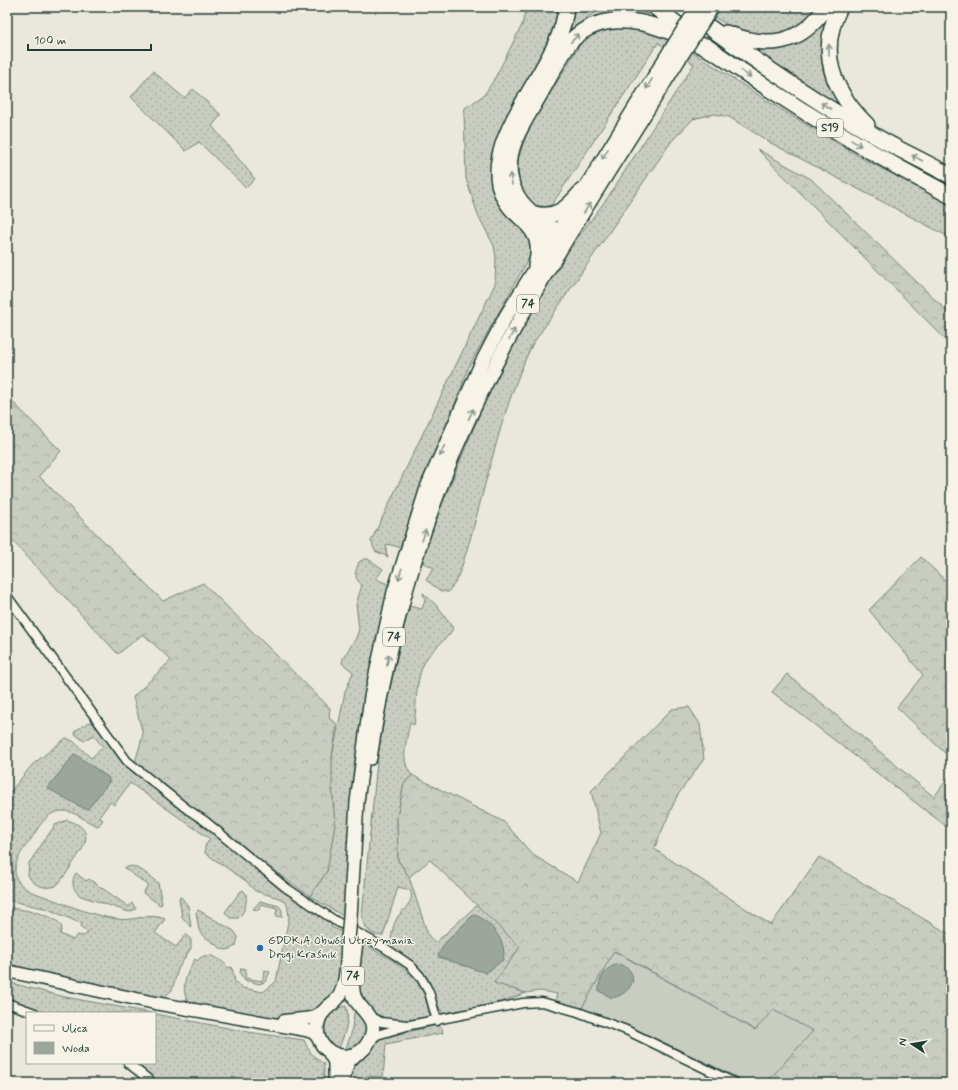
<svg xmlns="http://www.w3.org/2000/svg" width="958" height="1090" font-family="Mynerve,sans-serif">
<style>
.grass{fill:url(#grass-dots);stroke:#74847a}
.forest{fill:url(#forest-crowns);stroke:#74847a}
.garden{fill:#c8ccc1;stroke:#74847a}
.water{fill:#9ca69c;stroke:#6a7c72}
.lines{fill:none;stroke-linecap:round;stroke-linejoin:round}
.street-casing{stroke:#1f3d34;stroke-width:11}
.secondary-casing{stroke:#1f3d34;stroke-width:15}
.primary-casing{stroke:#1f3d34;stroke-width:16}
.highway-casing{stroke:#1f3d34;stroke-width:18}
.street{stroke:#f7f3e8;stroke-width:8}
.secondary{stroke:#f7f3e8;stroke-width:12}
.primary{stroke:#f7f3e8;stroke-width:13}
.highway{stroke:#f7f3e8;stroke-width:15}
.primary-bridge-casing{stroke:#1f3d34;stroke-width:16;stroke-linecap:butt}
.primary-bridge{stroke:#f7f3e8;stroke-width:13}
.oneway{stroke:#8b988e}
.poi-dot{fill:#1f6fb2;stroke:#f7f3e8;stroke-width:1.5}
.labels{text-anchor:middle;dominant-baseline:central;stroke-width:3;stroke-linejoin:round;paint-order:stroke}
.shield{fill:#f7f3e8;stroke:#60746a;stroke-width:1}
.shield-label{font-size:11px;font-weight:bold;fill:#1f3d34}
.poi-label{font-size:12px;fill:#1f3d34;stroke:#f7f3e8;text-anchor:start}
</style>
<defs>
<pattern id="grass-dots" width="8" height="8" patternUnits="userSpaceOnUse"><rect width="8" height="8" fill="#c8ccc1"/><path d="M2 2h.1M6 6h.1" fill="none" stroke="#abb0a6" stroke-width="1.8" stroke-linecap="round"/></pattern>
<pattern id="forest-crowns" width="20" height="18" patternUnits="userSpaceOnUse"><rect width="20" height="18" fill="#c8ccc1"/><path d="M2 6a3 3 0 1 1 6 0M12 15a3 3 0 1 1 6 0" fill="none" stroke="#abb0a6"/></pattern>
</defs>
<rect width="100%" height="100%" fill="#eae8dd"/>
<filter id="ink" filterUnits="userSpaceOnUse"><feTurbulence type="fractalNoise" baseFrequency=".025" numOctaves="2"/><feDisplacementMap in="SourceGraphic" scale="8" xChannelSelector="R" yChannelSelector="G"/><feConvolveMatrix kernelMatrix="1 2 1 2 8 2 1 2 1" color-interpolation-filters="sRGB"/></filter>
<g filter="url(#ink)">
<path class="grass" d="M526 7H559L554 32 497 137 491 157 490 176 494 191 509 216 527 232 532 247 530 256 469 366 402 548 387 544 386 551 388 557 375 551 371 541 495 284 496 257 494 246 478 215 466 179 464 113 465 108 484 95 495 78 522 25Z
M573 7H641L649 14C629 10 606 5 588 17 579 22 572 32 565 39Z
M697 7H820L805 25 770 38 741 33Z
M827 20C818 60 819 73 841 107L748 45C785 54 800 48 827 20Z
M603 25 656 28 769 102 860 157 951 205V238L771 143 729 117 714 114 693 119 671 142 532 345C498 416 485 495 461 569L455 583 447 593 445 591 442 592 426 580 434 568 423 563 429 536 489 391 546 280 608 197 694 64 658 43 553 203 543 211 527 199 519 185 518 159 529 127 586 35Z
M153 71 184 98 193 89 221 115 212 126 255 179 246 188 199 142 186 151 131 97Z
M364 559H368L383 569 376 579 388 584 389 590C381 623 372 655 366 688 354 764 348 840 343 916L310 896 327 871 332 757 345 692 353 672 342 663 343 658 356 638 359 629 356 604 362 585C353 577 355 572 359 562Z
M423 593 436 605 453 628C451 636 431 650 425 661 415 679 417 705 414 725L410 723C407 740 399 760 412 775L404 784 397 817 398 860 409 877 428 935 435 943 477 905 520 947 495 983 526 993 504 1001 444 1014C438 1011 432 985 427 977 416 959 401 958 391 946 391 937 392 928 396 920 401 909 416 903 410 890L398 887 383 936C369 935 364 928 362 915L377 762 386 706 409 606 422 609 425 600Z
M89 722 94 724 116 752 298 900 332 924 331 927 344 933 339 988 317 1012 281 1018 260 1016 189 1003C179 989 187 972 195 959L197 961C207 949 221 959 229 968L232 967 235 982 243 988 263 992 271 986 276 981 289 917 287 904 279 898 255 891 246 881 205 853V846L210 839 130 783 114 805 110 802 99 817 103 820 98 826C85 822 75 810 62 811 46 812 39 827 31 839 17 857 3 878 32 892 59 901 88 915 117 919 133 922 149 912 165 919L155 933 176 947 186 934 191 940V948L178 969 172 990 165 996H160L139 995 137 993 7 964V907C20 910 58 913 62 928L60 934 73 940 77 935 84 936 88 932 81 927 82 924 48 909 7 900V796L32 765 66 738 73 741 91 758 103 747 93 735 84 741 75 734V731Z
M67 820C97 829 85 846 73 863 68 871 63 879 56 886 45 890 32 885 28 875L29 863 55 825Z
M132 866 143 871 158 883 162 904 160 905 143 893 148 885 124 868Z
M76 873 86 881 89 879 129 907 132 903 136 909 129 912 81 896C73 891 70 881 76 873Z
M243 890 246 894C247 902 245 913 238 918H230L225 912 240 892Z
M181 897 188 906 191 927 182 917 179 898Z
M260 901 279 906 282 910V917L276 916 277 908 261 904 259 910 253 909Z
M198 910 234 931 238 937 236 946 227 950 222 949 201 934 199 930 196 913Z
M360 943C366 944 371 948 376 951 398 963 417 975 426 999 428 1005 430 1012 426 1017 400 1023 363 1022 357 989 355 977 359 956 360 943Z
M241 968 246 969 245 978 262 981 265 970 270 972 265 982 259 984 244 980 240 973Z
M7 982 65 997 152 1013H45L7 998Z
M346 1006C351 1018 343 1039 338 1050H335L321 1031 323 1020 341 1007Z
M355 1008 358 1011 368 1028 360 1046 345 1051 351 1034Z
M155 1014 248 1032 304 1040C308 1051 314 1057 324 1064V1083H157L133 1063H155Z
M437 1025 442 1028 443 1033 386 1044 383 1077 366 1076 365 1083H348L351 1066 378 1039Z"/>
<path class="forest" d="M757 149 811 179 951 315V345Z
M7 396 61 451 39 476 163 601 203 583 330 708 329 718 337 724 332 757V788L335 824 327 871 310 896 280 875 135 763 143 734 133 697 171 660 143 634 118 654 7 535Z
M921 557 951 586V759L897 707 923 675 869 610Z
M787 674 934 797 951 774V830L772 692Z
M689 707 700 724 704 759 677 796 654 849 771 925 819 857 951 935V1083H766L813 1030H755L615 951 581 1010 555 1001 557 994 540 991 526 993 494 983 520 947 430 860 409 877 398 860 397 817 404 784 412 775 504 822 533 855 578 882 601 833 591 791 672 709Z"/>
<path class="garden" d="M614 951 755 1030 773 1010 813 1031 766 1083H749L627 1025 581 1010Z"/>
<path class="water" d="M75 754 109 778V782L88 809H85L47 788Z
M476 915C491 923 508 942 503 960L486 973 439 957 438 955 445 943 472 916Z
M619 964C643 972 632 994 612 998L599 991C598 978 606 966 619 964Z"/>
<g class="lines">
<g class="street-casing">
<path id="street" d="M7 596 127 761 187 809 205 821 285 887 334 920 385 948 410 965 420 976 429 992 437 1021
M7 1003 35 1013
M369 1016 381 1022 407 1025
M370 1041 377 1035 410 1025 523 1003 542 1002 578 1012 626 1030 735 1083
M128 1063 153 1083"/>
</g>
<g class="secondary-casing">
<path id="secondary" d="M7 971 155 1003 306 1030 314 1033 319 1039
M284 1021 312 1018 324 1011"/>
</g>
<g class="primary-casing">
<path id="primary" d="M370 758C386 652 414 547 456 448 515 310 601 186 679 59
M350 917 357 802 371 697 394 592 428 485 481 364 506 316 670 51
M348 939C347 956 348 976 341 993 338 1001 330 1004 325 1010 314 1021 315 1039 326 1049 332 1054 340 1057 348 1056 357 1055 364 1050 368 1043 384 1016 354 1010 353 991 351 975 354 958 356 943
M328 1050 335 1062V1083
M341 1083 348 1062 357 1053"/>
</g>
<g class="highway-casing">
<path id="highway" d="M566 7C563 71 454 158 518 215 528 225 541 235 555 235 552 227 547 225 541 220 525 209 514 197 510 177 505 148 523 123 537 99 548 80 558 59 571 41 610 0 672 30 714 52
M655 7 682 28
M682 7C746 55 814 101 884 141 906 153 929 164 951 176
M840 7C817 52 833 92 867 125
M726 33C767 49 800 46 826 7
M706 46C785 102 866 151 951 196
M532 213C556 221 568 207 582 191
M528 225C540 238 540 250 536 266"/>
</g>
<use href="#street" class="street"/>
<use href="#secondary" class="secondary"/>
<use href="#primary" class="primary"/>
<use href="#highway" class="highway"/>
<g class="primary-bridge-casing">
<path id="primary-bridge" d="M670 51 698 7
M679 59 712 7
M348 939 350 917"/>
</g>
<use href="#primary-bridge" class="primary-bridge"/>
</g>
<defs><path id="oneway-shaft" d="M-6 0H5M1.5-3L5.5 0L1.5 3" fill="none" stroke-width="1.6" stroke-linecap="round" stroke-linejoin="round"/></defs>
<g class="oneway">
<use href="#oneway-shaft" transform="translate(575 38) rotate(-47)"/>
<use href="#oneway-shaft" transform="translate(829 50) rotate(-91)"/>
<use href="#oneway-shaft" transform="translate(746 74) rotate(34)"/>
<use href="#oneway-shaft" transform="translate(649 84) rotate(122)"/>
<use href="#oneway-shaft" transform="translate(826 106) rotate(-149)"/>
<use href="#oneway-shaft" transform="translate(856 143) rotate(31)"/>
<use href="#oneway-shaft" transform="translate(605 154) rotate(122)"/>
<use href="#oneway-shaft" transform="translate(917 158) rotate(-152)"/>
<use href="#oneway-shaft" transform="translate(511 179) rotate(-100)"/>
<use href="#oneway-shaft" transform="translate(587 208) rotate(-58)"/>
<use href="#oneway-shaft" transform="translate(512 334) rotate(-62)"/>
<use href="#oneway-shaft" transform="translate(471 414) rotate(-65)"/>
<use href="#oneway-shaft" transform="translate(442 451) rotate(113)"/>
<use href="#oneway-shaft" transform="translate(424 535) rotate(-71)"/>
<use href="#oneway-shaft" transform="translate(400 574) rotate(107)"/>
<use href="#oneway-shaft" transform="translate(388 660) rotate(-77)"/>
</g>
</g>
<circle class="poi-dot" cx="260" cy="948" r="4"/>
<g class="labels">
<g class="shield">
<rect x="817" y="119" width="26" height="18" rx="3"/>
<rect x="517" y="295" width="22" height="18" rx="3"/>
<rect x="383" y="628" width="22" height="18" rx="3"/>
<rect x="342" y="967" width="22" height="18" rx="3"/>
</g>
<g class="shield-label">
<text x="830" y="128">S19</text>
<text x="528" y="304">74</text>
<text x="394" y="637">74</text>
<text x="353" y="976">74</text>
</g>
<g class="poi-label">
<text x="268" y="941">GDDKiA Obwód Utrzymania<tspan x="268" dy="14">Drogi Kraśnik</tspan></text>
</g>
</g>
<rect width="958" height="1090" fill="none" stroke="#f7f3e8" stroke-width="24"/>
<rect x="12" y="12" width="934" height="1066" fill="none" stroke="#1f3d34" stroke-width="1.5" filter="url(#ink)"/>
<rect x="26" y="1012" width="130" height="52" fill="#f7f3e8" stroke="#a1aaa0"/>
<rect x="34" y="1025" width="20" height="6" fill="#f7f3e8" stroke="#a1aaa0"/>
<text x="62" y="1032" font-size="12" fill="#1f3d34">Ulica</text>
<rect x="34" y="1042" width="20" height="12" fill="#9ca69c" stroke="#a1aaa0"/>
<text x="62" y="1052" font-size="12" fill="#1f3d34">Woda</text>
<g transform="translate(912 1044) rotate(282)" stroke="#f7f3e8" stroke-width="3" paint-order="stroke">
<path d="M0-3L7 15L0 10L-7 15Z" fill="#1f3d34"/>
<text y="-6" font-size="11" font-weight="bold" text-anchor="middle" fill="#1f3d34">N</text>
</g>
<path d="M28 44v6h123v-6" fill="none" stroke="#1f3d34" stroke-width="2"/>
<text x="34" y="44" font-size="12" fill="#1f3d34" stroke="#f7f3e8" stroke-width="3" paint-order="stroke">100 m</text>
</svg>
